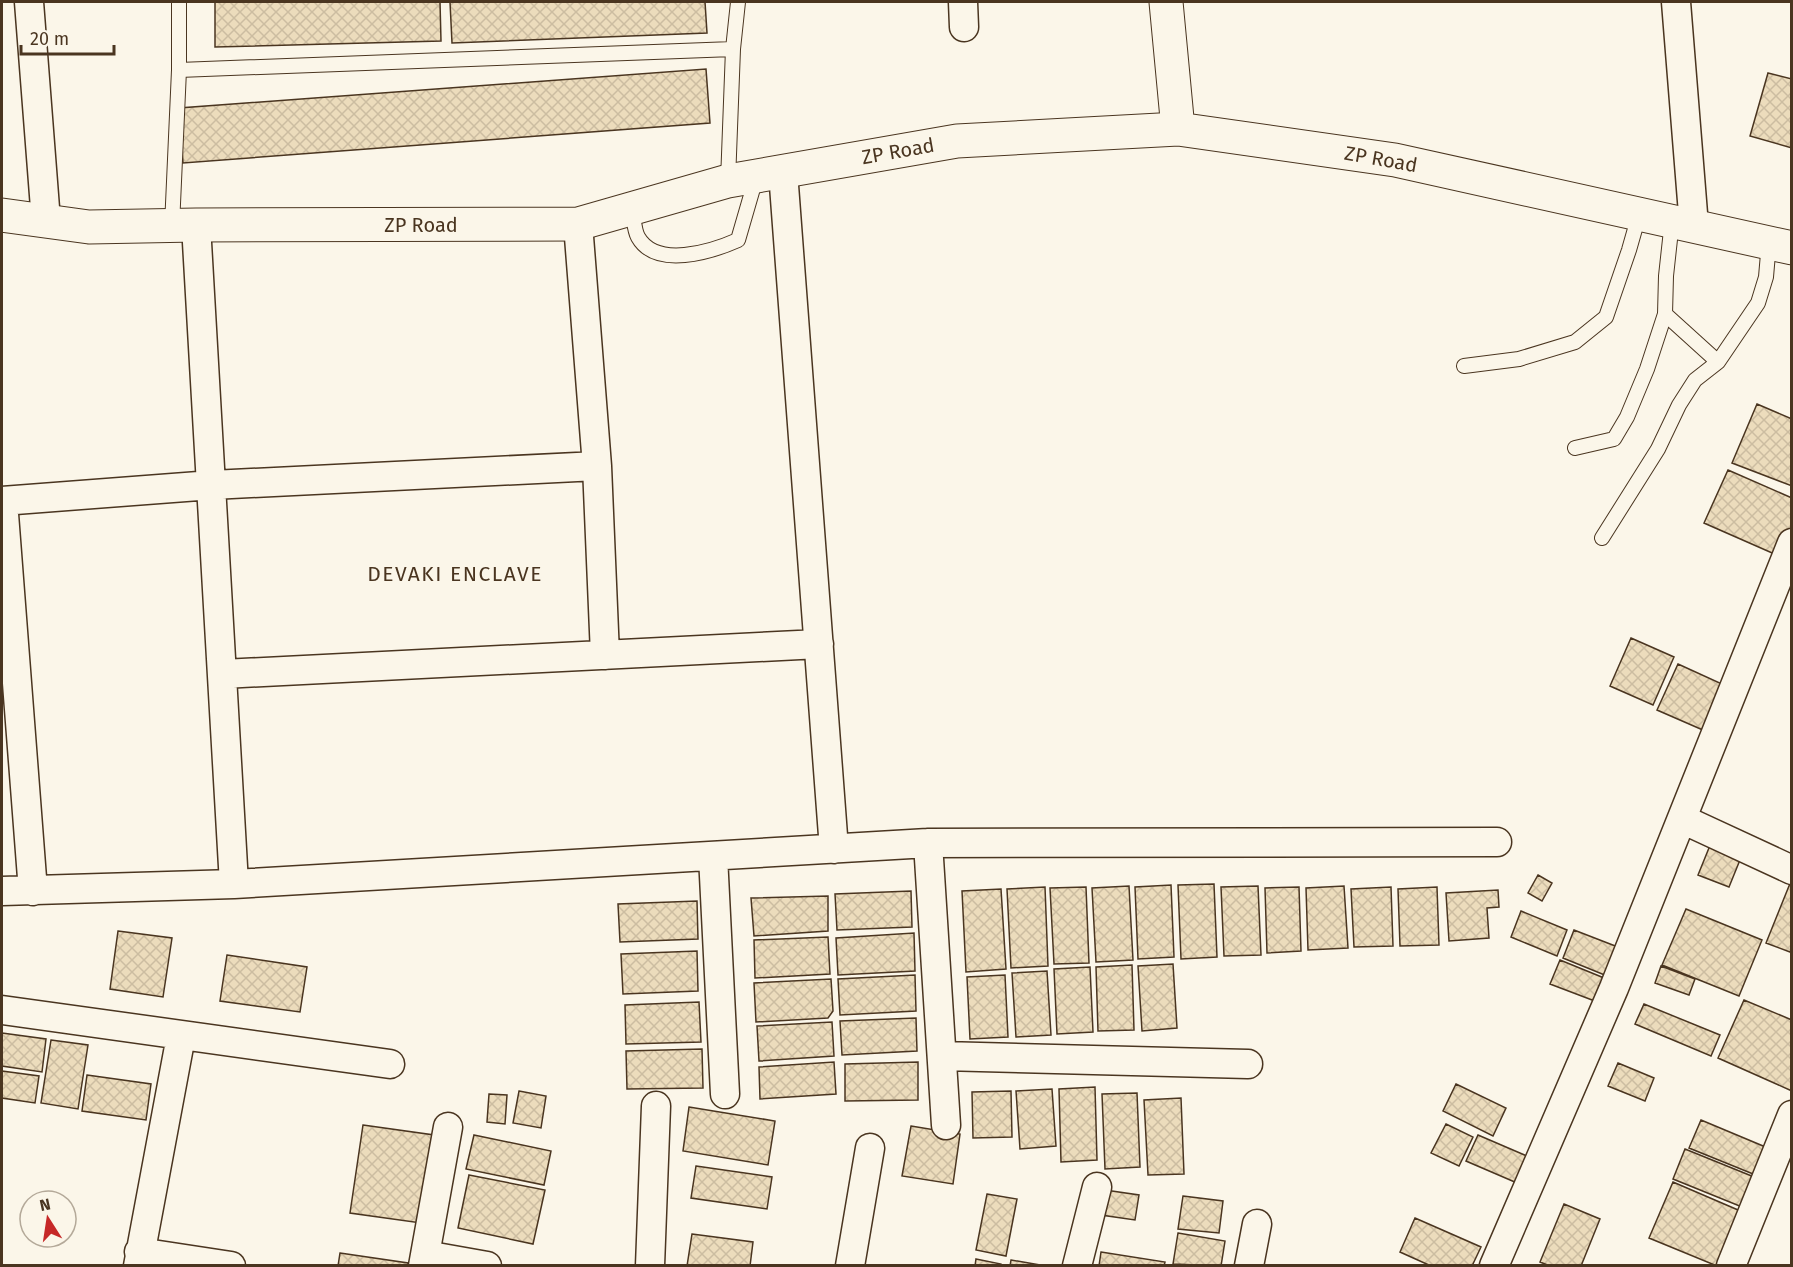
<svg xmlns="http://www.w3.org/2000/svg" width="1793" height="1267" font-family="'Fira Sans',sans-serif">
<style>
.building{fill:url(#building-cross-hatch);stroke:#4a3520;stroke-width:1.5}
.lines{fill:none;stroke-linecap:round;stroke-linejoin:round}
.service-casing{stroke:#4a3520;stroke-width:16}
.minor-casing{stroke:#4a3520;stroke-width:31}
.tertiary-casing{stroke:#4a3520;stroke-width:35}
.service{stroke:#fbf6e9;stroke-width:14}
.minor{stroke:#fbf6e9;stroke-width:28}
.tertiary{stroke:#fbf6e9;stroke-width:33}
.labels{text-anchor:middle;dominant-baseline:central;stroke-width:4.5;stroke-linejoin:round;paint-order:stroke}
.street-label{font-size:20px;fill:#4a3520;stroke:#fbf6e9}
.neighbourhood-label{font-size:21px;letter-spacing:1.5px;fill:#4a3520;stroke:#fbf6e9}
</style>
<defs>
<pattern id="building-cross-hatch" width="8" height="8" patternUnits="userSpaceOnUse" patternTransform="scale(1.5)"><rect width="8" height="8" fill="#ecdcbc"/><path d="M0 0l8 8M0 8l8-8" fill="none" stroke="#ccbda1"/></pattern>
</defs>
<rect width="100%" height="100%" fill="#fbf6e9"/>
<path class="building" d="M215 2H440L441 41 215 47Z
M450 2H705L707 33 452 43Z
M706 69 710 123 183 163 179 108Z
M1768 73 1792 79V148L1750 136Z
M1757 404 1792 419V486L1732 463Z
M1728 470 1792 498V529L1779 556 1704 523Z
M1631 638 1674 657 1653 705 1610 686Z
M1678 664 1733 689 1712 734 1657 710Z
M1711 843 1742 855 1729 887 1698 875Z
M1538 875 1552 883 1542 901 1528 893Z
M1791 881 1792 948 1790 952 1766 943Z
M1214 884 1217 957 1181 959 1178 885Z
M1171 885 1174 957 1138 959 1135 887Z
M1129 886 1133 960 1096 962 1092 888Z
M1258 886 1261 955 1224 956 1221 887Z
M1344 886 1348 948 1308 950 1306 888Z
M1045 887 1048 966 1011 968 1007 889Z
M1086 887 1089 963 1054 964 1050 888Z
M1299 887 1301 951 1267 953 1265 888Z
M1391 887 1393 946 1354 947 1351 889Z
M1437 887 1439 945 1400 946 1398 889Z
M1001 889 1006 969 966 972 962 891Z
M1498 890 1499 907 1487 908 1489 938 1449 941 1446 893Z
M911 891 912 927 837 930 835 894Z
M828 896V931L754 936 751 898Z
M697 901 698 939 620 942 618 904Z
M1686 909 1762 940 1739 996 1662 965Z
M1521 911 1567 930 1557 956 1511 937Z
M1574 930 1623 949 1612 978 1563 958Z
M118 931 172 938 163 997 110 989Z
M914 933 915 971 838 975 836 938Z
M828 937 830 974 755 978 754 940Z
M697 951 698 991 623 994 621 954Z
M227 955 307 967 300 1012 220 1001Z
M1560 960 1609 980 1600 1003 1550 984Z
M1173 964 1177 1028 1142 1031 1138 966Z
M1132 965 1134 1030 1098 1031 1096 967Z
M1661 966 1695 979 1689 995 1655 983Z
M1090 967 1093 1032 1057 1034 1054 969Z
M1047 971 1051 1035 1016 1037 1012 973Z
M915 975 916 1011 840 1015 838 979Z
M1005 975 1008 1037 970 1039 967 977Z
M831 979 833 1011 828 1018 756 1022 754 983Z
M1744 1000 1792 1020V1091L1718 1058Z
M699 1002 701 1042 626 1044 625 1005Z
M1644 1004 1720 1035 1711 1056 1635 1024Z
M916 1018 917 1051 842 1055 840 1021Z
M832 1022 834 1056 759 1061 757 1026Z
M2 1033 46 1039 42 1072 2 1066Z
M51 1040 88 1045 78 1109 41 1103Z
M702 1049 703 1088 627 1089 626 1051Z
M834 1062 836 1094 760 1099 759 1067Z
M918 1062V1100L845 1101V1064Z
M1618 1063 1654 1078 1645 1101 1608 1086Z
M2 1071 39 1076 35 1103 2 1098Z
M87 1075 151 1084 146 1120 82 1111Z
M1456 1084 1506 1108 1493 1136 1443 1111Z
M1095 1087 1097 1160 1061 1162 1059 1089Z
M1052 1089 1056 1146 1020 1149 1016 1091Z
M519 1091 546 1096 541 1128 513 1123Z
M1011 1091 1012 1137 973 1138 972 1092Z
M1137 1093 1140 1167 1105 1169 1102 1094Z
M489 1094 507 1095 505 1124 487 1122Z
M1181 1098 1184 1174 1148 1175 1144 1100Z
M689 1107 775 1121 768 1165 683 1151Z
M1701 1120 1775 1151 1763 1178 1689 1148Z
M1446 1124 1473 1137 1459 1166 1431 1153Z
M363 1125 434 1135 421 1223 350 1213Z
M911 1126 960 1134 953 1184 902 1176Z
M474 1135 551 1151 544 1185 466 1169Z
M1478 1135 1536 1160 1524 1186 1466 1161Z
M1685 1149 1759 1179 1747 1209 1673 1179Z
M696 1166 772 1177 767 1209 691 1198Z
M469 1175 545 1190 533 1244 458 1228Z
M1673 1182 1745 1213 1723 1266H1717L1649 1238Z
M1105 1190 1139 1195 1135 1220 1101 1215Z
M987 1194 1017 1199 1006 1256 976 1250Z
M1183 1196 1223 1201 1219 1233 1178 1229Z
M1564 1204 1600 1219 1581 1266H1550L1540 1262Z
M1415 1218 1481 1247 1472 1266H1431L1400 1252Z
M1178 1233 1225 1241 1221 1266 1173 1264Z
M692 1234 753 1242 750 1266H687Z
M1101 1252 1165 1262 1164 1266H1099Z
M340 1253 408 1263V1266H338Z
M976 1259 1001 1264V1266H975Z
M1011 1260 1046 1266H1010Z"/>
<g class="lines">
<g class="service-casing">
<path id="service" d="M733 49 738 2
M179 70 733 49 728 181
M632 209C634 218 634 230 638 237 656 269 711 252 738 240L756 178
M172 226 179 70V2
M1665 314 1718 362
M1464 366 1519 359 1575 342 1606 317 1629 250 1639 215
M1575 448 1614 439 1627 417 1647 369 1665 314 1666 276 1672 221
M1602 538 1658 449 1679 405 1695 380 1718 362 1758 303 1766 277 1769 242"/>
</g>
<g class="minor-casing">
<path id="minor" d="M29 2 46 221
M963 2 964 27
M1676 2 1694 226
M783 172 834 849
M578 224 597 466 605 655
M196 225 234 884
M2 501 212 485 597 466
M3 501 33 891
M223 674 819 644
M1682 819 1792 870
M928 843 946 1125
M713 856 725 1094
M2 891 234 884 928 843 1497 842
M2 1010 390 1064
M942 1056 1248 1064
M139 1252 231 1266
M425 1255 487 1266
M138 1266 181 1036
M423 1266 448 1127
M650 1266 656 1106
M850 1266 870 1148
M1077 1266 1097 1187
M1249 1266 1257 1224
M1494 1266 1614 988 1792 543
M1731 1266 1792 1115"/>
</g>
<g class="tertiary-casing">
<path id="tertiary" d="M1166 2 1178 129
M2 215 89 227 196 225 578 224 728 181 957 141 1178 129 1395 160 1792 248"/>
</g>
<use href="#service" class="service"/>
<use href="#minor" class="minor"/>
<use href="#tertiary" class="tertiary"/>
</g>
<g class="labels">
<g class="street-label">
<text transform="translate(898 151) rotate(-10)">ZP Road</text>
<text transform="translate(1381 159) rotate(10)">ZP Road</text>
<text x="421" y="225">ZP Road</text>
</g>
<g class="neighbourhood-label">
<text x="455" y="574">DEVAKI ENCLAVE</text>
</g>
</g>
<rect width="1793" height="1267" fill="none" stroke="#4a3520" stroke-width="6"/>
<g transform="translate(48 1219) rotate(348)"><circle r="28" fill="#fbf6e9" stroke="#b4a999" stroke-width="1.5"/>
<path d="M0-4.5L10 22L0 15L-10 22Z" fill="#c62828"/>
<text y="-9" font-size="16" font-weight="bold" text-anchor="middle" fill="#4a3520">N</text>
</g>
<path d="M21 45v9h93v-9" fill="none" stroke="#4a3520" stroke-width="3"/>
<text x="30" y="45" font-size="18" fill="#4a3520" stroke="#fbf6e9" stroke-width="4.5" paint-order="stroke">20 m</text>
</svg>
